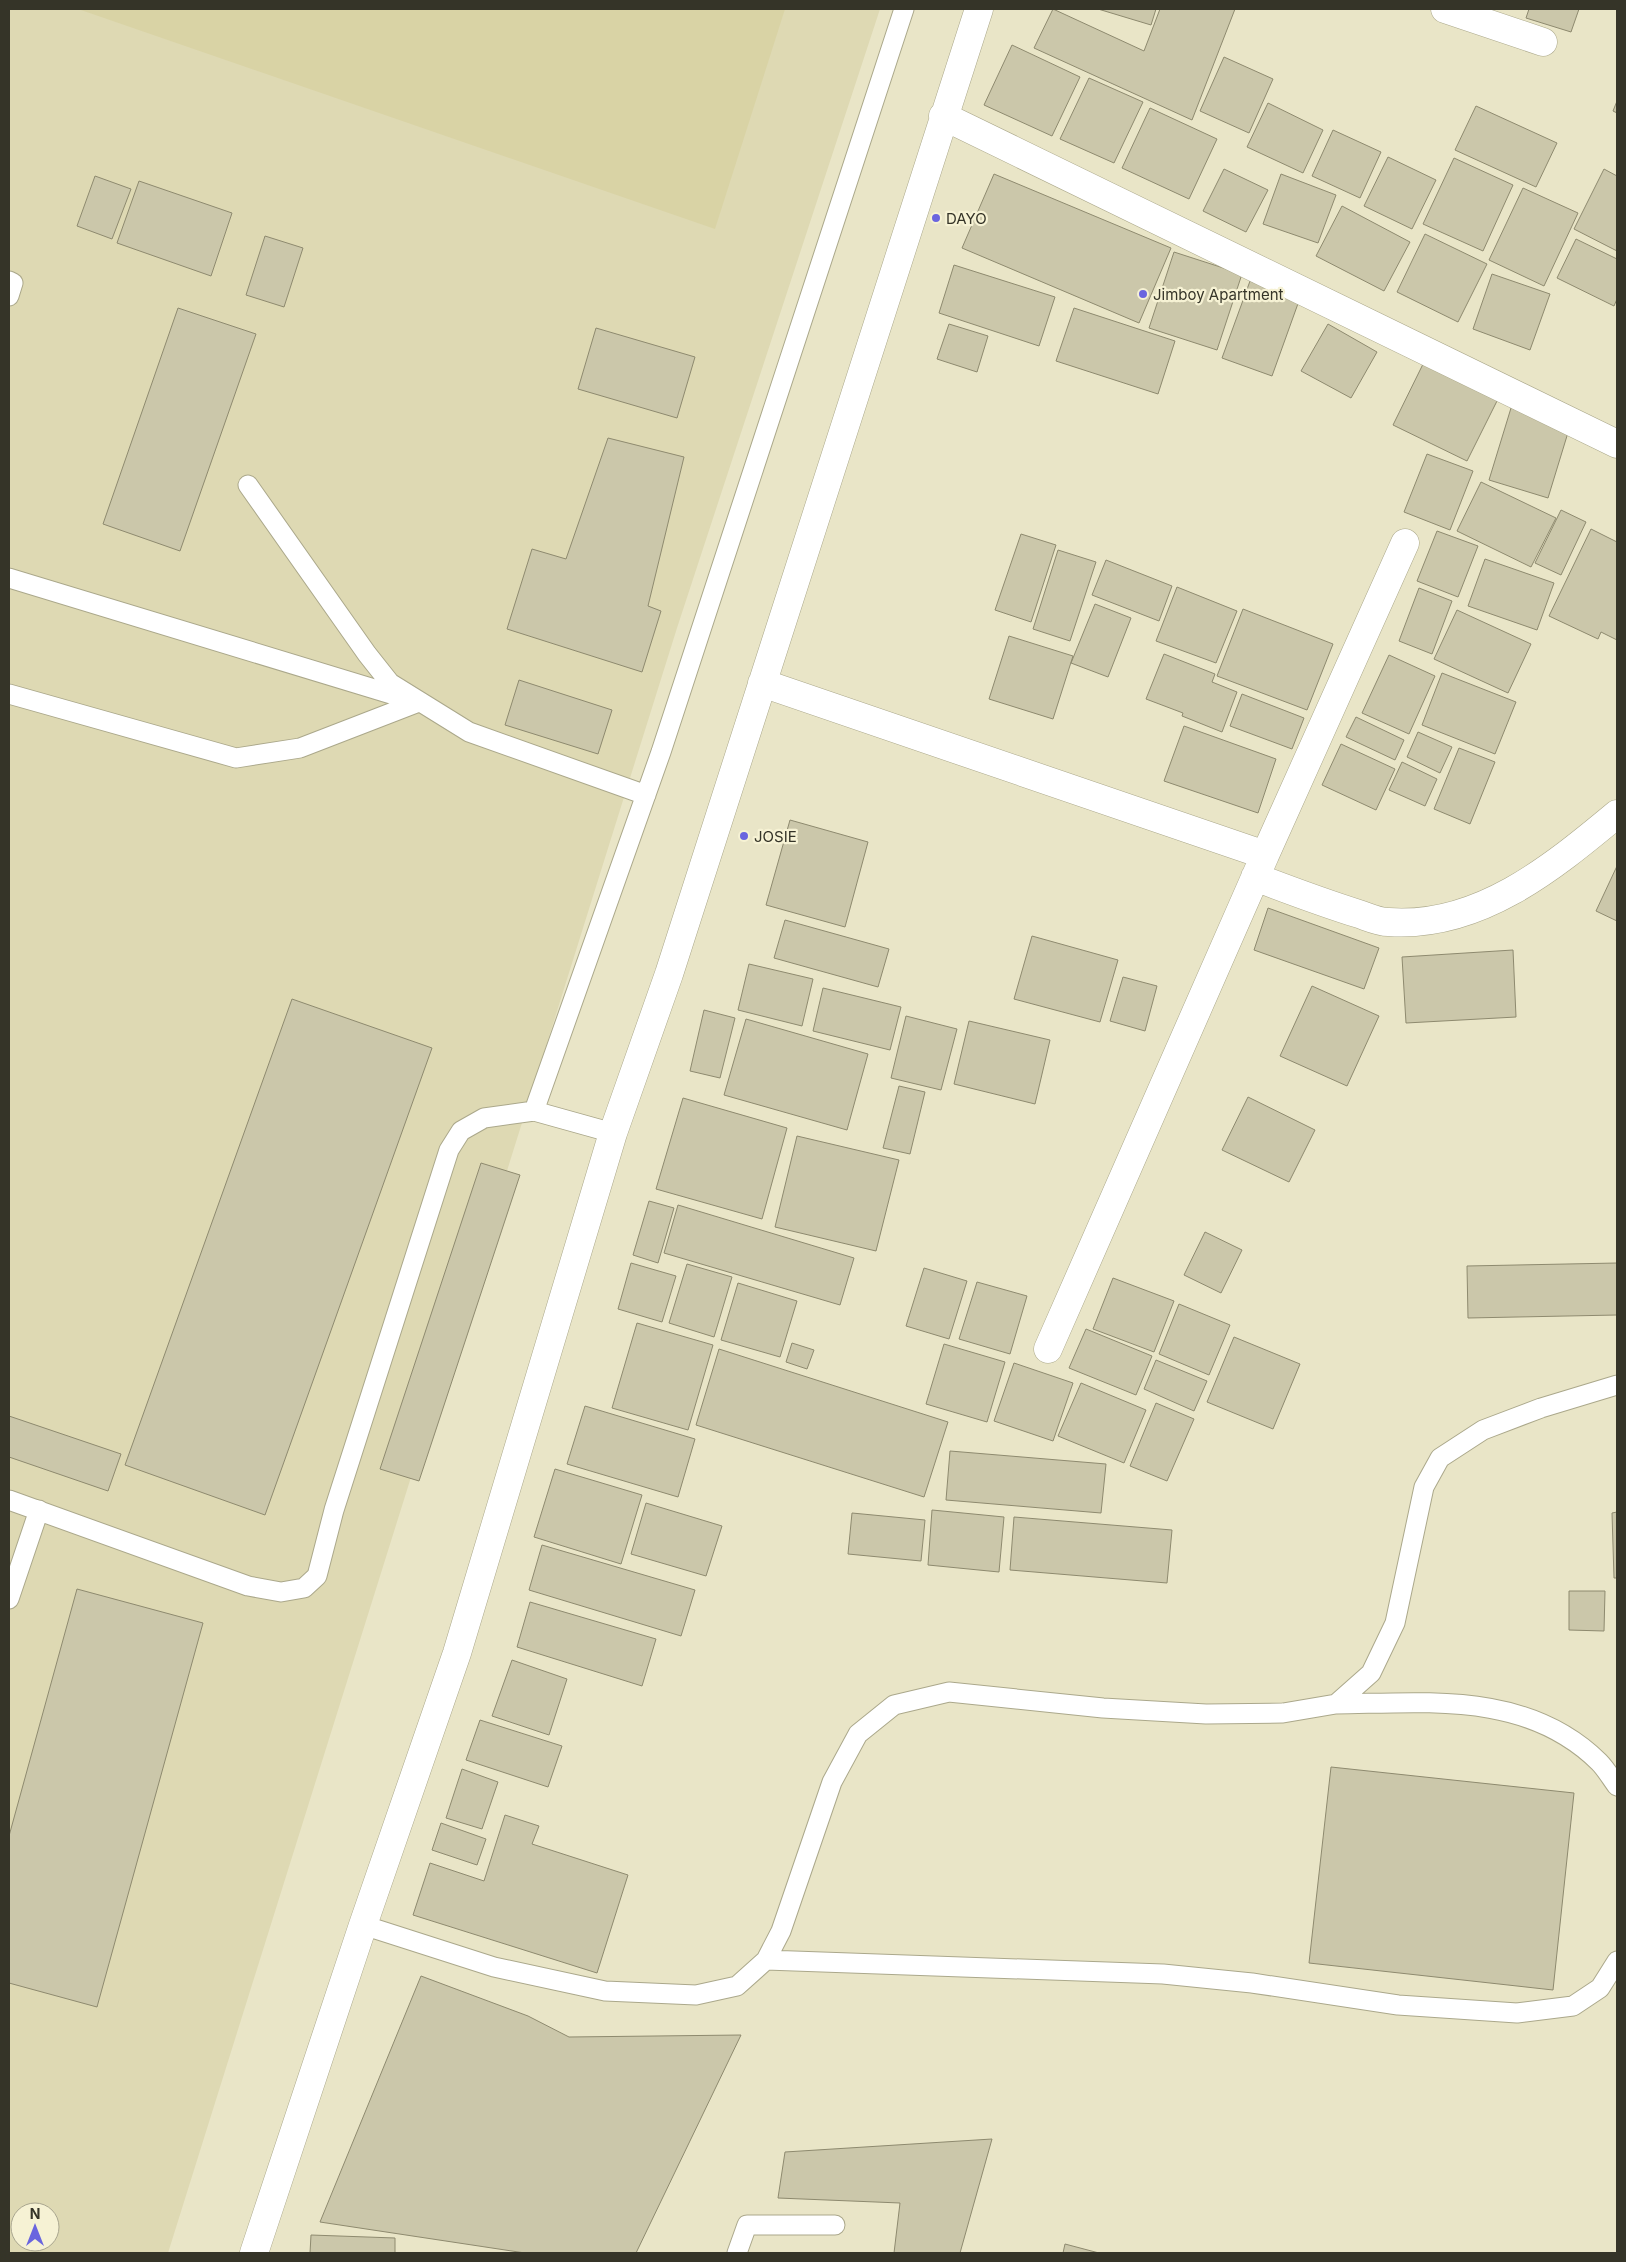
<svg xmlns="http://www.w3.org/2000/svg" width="1626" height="2262" font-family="Inter,sans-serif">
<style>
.built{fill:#ded9b3;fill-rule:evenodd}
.green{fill:#d9d3a5}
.building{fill:#cbc7aa;stroke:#8e8a6f}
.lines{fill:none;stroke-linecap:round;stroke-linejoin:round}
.service-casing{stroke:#aba88b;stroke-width:21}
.minor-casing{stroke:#aba88b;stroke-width:29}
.service{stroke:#fff;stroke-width:19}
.minor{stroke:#fff;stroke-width:28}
.poi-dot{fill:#6a65df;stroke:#f6f2d4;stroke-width:2}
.labels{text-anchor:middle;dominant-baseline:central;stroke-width:4.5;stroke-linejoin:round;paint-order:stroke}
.poi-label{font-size:15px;fill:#353428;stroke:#f6f2d4;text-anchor:start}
</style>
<rect width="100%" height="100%" fill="#e9e5c7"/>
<path class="built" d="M9 9H880L677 628 168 2253H9ZM20 2212H50V2242H20Z"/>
<path class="green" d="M78 9H785L715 229Z"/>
<path class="building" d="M1053 9 1144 51 1160 9H1235L1192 120 1034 48Z
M1098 9H1156L1151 25Z
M1529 9H1579L1571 32 1526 18Z
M1012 45 1080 77 1052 136 984 105Z
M1224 57 1273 79 1249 133 1200 111Z
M1089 78 1143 102 1114 163 1060 139Z
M1617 101V113L1613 111Z
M1268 103 1323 130 1303 173 1247 147Z
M1476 106 1557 143 1536 187 1455 150Z
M1150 108 1217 139 1189 199 1122 168Z
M1333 130 1381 152 1360 198 1312 176Z
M1388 157 1436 180 1412 229 1364 206Z
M1454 158 1513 185 1483 251 1423 224Z
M1224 169 1268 190 1246 232 1203 211Z
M1604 169 1617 176V251L1574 229Z
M994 174 1171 248 1139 323 962 248Z
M1281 174 1336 195 1318 243 1263 224Z
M95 176 131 189 112 239 77 226Z
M139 181 232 213 211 276 117 243Z
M1523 188 1578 213 1544 286 1489 260Z
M1342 206 1410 242 1384 291 1316 256Z
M1425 234 1487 264 1458 322 1397 292Z
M265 236 303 248 284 307 246 295Z
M1576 239 1617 259V299L1614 306 1557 278Z
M1174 252 1242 274 1217 350 1149 328Z
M954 265 1055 297 1039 346 939 313Z
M1492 274 1550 294 1530 350 1473 329Z
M1250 281 1300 298 1272 376 1222 358Z
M178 308 256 334 180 551 103 524Z
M1074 308 1175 341 1158 394 1056 361Z
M949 324 988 336 977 372 937 359Z
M1328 324 1377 352 1351 398 1301 371Z
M596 328 695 357 677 418 578 389Z
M1426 358 1500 395 1467 461 1393 425Z
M1511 408 1570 426 1548 498 1489 480Z
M608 438 684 457 648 606 661 611 642 672 507 629 532 549 566 559Z
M1427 454 1473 471 1450 530 1404 512Z
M1481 482 1556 518 1531 567 1457 531Z
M1561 510 1586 522 1561 575 1535 563Z
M1591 529 1617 542V640L1601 632 1598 639 1549 616Z
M1437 531 1478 546 1458 597 1417 581Z
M1021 534 1056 545 1031 622 995 610Z
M1058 550 1096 562 1070 641 1033 629Z
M1485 559 1554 583 1537 630 1468 606Z
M1106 560 1172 586 1159 621 1092 595Z
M1177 587 1237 611 1216 663 1156 641Z
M1419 588 1452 601 1432 654 1399 641Z
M1095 604 1131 618 1108 677 1071 663Z
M1243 609 1333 644 1307 710 1217 676Z
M1457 610 1531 644 1508 693 1434 659Z
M1009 636 1073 656 1053 719 989 699Z
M1164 654 1215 674 1212 682 1237 692 1222 732 1182 716 1183 713 1146 699Z
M1389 655 1435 676 1409 734 1362 713Z
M1442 673 1516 702 1495 754 1422 725Z
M519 680 612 710 598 754 505 725Z
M1242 694 1304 718 1292 749 1230 726Z
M1356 717 1404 740 1395 760 1346 737Z
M1184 726 1276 759 1258 813 1164 781Z
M1418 732 1452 747 1440 773 1407 757Z
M1341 744 1395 769 1376 810 1322 785Z
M1459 748 1495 762 1470 824 1434 809Z
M1402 762 1437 779 1425 806 1389 790Z
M790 820 868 842 845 927 766 905Z
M1617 866V921L1596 911Z
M1268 908 1379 948 1364 989 1254 950Z
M785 920 889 949 878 987 774 958Z
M1032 936 1118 960 1100 1022 1014 999Z
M1513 950 1516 1017 1406 1023 1402 957Z
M749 964 813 979 802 1026 738 1010Z
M1123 977 1157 986 1145 1031 1110 1021Z
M1312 986 1379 1016 1347 1086 1280 1056Z
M823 988 901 1007 890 1050 813 1031Z
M292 999 432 1048 265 1515 125 1465Z
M704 1010 735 1018 720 1078 690 1071Z
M906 1016 957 1029 941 1090 891 1078Z
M746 1019 868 1054 847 1130 724 1095Z
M969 1021 1050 1040 1035 1104 954 1084Z
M899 1086 925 1092 910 1154 883 1148Z
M1248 1097 1315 1130 1289 1182 1222 1150Z
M683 1098 787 1128 762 1219 656 1189Z
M797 1136 899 1160 876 1251 775 1227Z
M481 1163 520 1175 419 1481 380 1469Z
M649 1201 674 1208 658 1263 633 1255Z
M678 1205 854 1258 840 1305 664 1253Z
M1205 1232 1242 1250 1221 1293 1184 1275Z
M631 1263 676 1276 662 1322 618 1309Z
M1617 1263V1315L1468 1318 1467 1266Z
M687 1264 732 1277 714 1337 669 1323Z
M924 1268 967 1281 949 1339 906 1326Z
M1113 1278 1174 1301 1154 1352 1093 1329Z
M977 1282 1027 1296 1010 1354 959 1339Z
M738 1283 797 1301 780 1357 721 1340Z
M1179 1304 1230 1325 1209 1375 1159 1354Z
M637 1323 713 1345 688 1430 612 1408Z
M1086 1329 1152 1356 1136 1395 1069 1368Z
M1234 1337 1300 1364 1273 1429 1207 1402Z
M792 1343 814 1350 807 1369 786 1362Z
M944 1344 1005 1362 987 1422 926 1404Z
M719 1349 948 1422 924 1497 696 1425Z
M1156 1360 1207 1381 1194 1411 1144 1389Z
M1014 1363 1073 1383 1053 1441 994 1421Z
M1081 1383 1146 1410 1124 1463 1058 1436Z
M1156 1403 1194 1419 1167 1481 1130 1466Z
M585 1406 695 1439 678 1497 567 1464Z
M9 1416 121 1454 108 1491 9 1457Z
M950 1451 1106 1464 1101 1513 946 1500Z
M555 1469 642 1495 621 1564 534 1537Z
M646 1503 722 1526 706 1576 631 1554Z
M932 1510 1004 1517 999 1572 928 1565Z
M1617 1512V1578H1614L1612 1513Z
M852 1513 925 1520 921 1561 848 1554Z
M1014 1517 1172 1530 1167 1583 1010 1570Z
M542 1545 695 1590 681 1636 529 1590Z
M77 1589 203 1623 97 2007 9 1983V1836Z
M1569 1591H1605L1604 1631 1569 1630Z
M530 1602 656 1639 642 1686 517 1647Z
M512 1660 567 1679 549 1735 492 1716Z
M480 1720 562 1746 548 1787 466 1760Z
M1331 1767 1574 1793 1553 1990 1309 1963Z
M462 1769 498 1782 482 1829 446 1818Z
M505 1815 539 1826 532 1844 628 1875 597 1973 413 1915 430 1863 484 1881Z
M441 1823 486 1839 477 1865 432 1850Z
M421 1976 528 2016 569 2037 741 2035 636 2253H525L320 2222Z
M992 2139 960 2253H894L900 2203 778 2198 785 2152Z
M311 2235 395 2238V2253H310Z
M1065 2244 1099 2253H1063Z"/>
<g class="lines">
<g class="service-casing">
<path id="service" d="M9 281 13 283 9 296
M248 485 367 654 390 683 469 732 646 795
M9 578 404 698
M9 694 236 758 300 748 419 702
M534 1111 661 752 904 9
M9 1500 248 1586 281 1592 304 1588 317 1576 334 1510 449 1150 461 1131 484 1118 534 1111 613 1133
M9 1599 39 1510
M1336 1704C1427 1703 1527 1691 1599 1762 1606 1769 1611 1778 1617 1786
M363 1925 494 1967 605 1991 696 1995 737 1986 766 1960 781 1931 832 1782 858 1734 894 1705 949 1692 1103 1708 1206 1714 1283 1713 1336 1704 1371 1673 1395 1623 1424 1487 1440 1458 1483 1430 1541 1408 1617 1385
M766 1960 1163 1974 1252 1983 1398 2005 1517 2013 1573 2006 1600 1988 1617 1961
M737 2253 747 2225H835"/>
</g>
<g class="minor-casing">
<path id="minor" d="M1445 9 1543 42
M943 116 1617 444
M762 683 1265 855 1405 543
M1255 877C1289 890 1324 903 1359 914 1368 917 1379 922 1388 922 1478 929 1552 868 1617 814
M1048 1349 1265 855
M254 2253 363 1925 457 1653 613 1133 669 974 979 9"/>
</g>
<use href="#service" class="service"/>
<use href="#minor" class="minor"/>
</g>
<g class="poi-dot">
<circle cx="936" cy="218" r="5"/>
<circle cx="1143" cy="294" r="5"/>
<circle cx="744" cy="836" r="5"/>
</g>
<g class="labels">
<g class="poi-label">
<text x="946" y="218">DAYO</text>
<text x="1153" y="294">Jimboy Apartment</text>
<text x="754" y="836">JOSIE</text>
</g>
</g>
<rect width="1626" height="2262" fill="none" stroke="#353428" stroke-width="20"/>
<g transform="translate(35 2227)"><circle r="24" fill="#f6f2d4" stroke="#a9a68f"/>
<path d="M0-4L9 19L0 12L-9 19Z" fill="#6a65df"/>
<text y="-8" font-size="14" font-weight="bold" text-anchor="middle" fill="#353428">N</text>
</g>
</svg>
